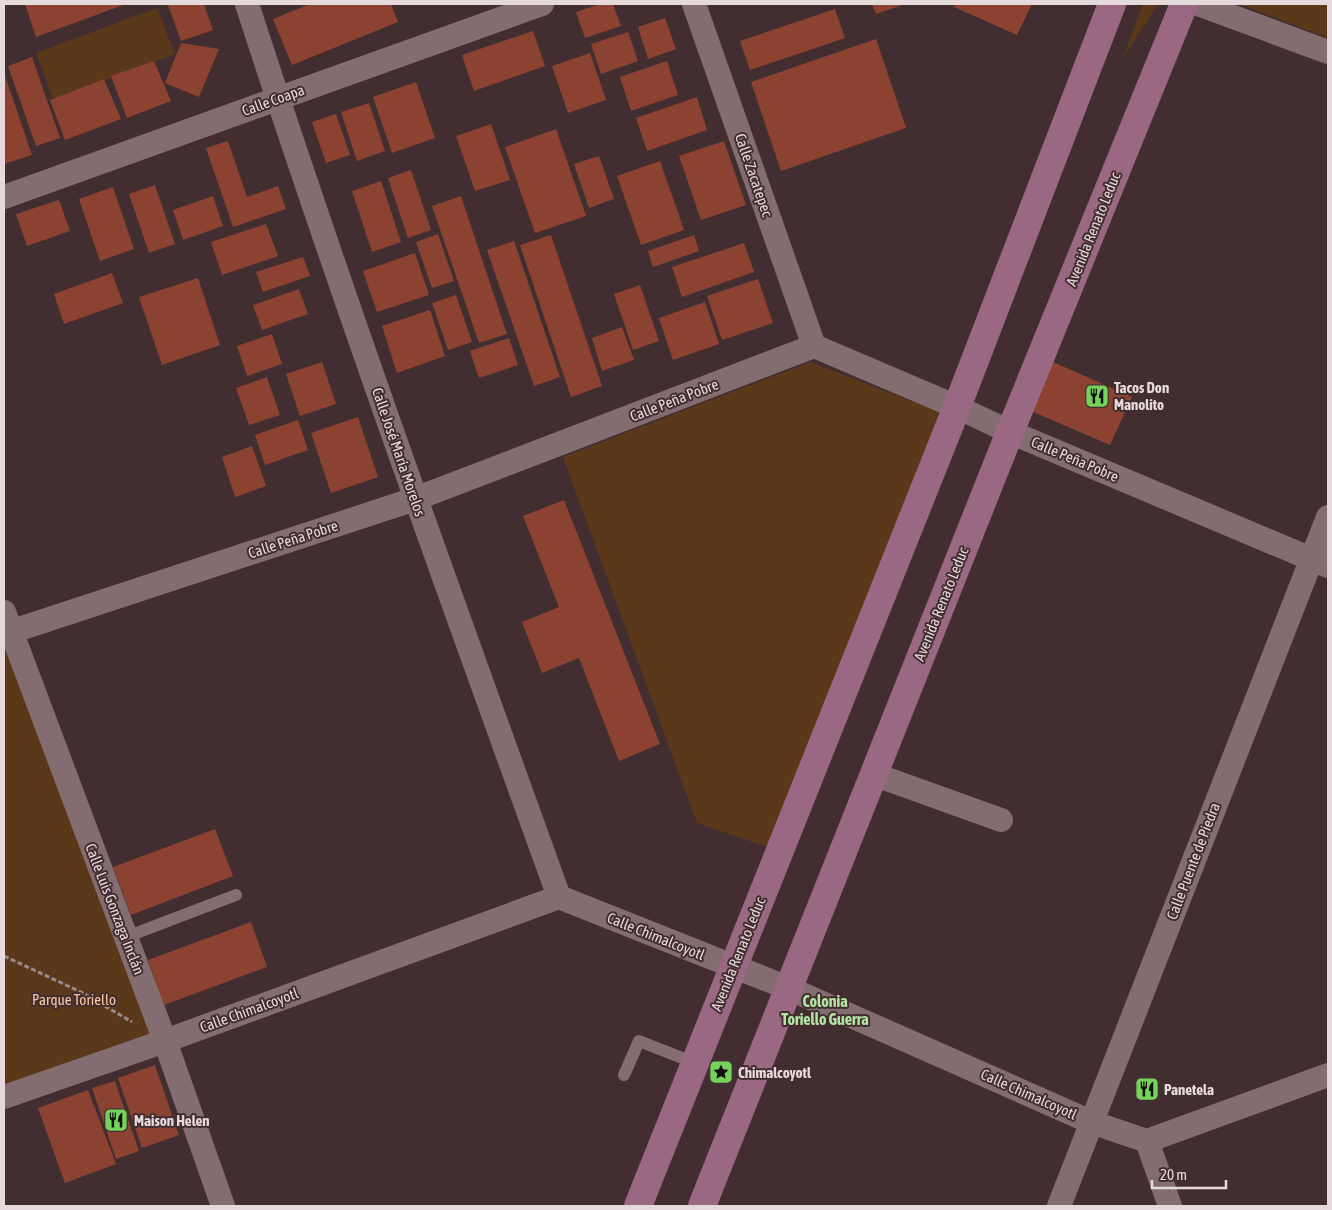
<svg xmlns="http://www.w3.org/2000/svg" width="1332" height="1210" font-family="'Asap Condensed',sans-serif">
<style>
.green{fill:#5b3819}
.building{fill:#8c4231}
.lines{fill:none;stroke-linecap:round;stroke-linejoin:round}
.path{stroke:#9a8a8c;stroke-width:3;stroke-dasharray:5 2.5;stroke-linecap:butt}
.lane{stroke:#846d71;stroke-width:12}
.street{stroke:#846d71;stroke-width:24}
.secondary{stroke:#9a6882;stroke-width:28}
.labels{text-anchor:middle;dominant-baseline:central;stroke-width:4;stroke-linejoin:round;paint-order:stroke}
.street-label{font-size:15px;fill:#e6d9db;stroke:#422e31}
.poi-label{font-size:15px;font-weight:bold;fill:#e6d9db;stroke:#422e31;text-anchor:start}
.park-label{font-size:15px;fill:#fbc79e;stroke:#422e31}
.neighbourhood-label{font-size:16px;font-weight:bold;fill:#b2e4a4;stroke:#422e31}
</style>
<rect width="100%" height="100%" fill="#422e31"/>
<path class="green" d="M1143 4H1158L1123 58Z
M1239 4H1328V38Z
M157 8 175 54 53 99 36 53Z
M810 362 947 415 771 848 697 823 563 457Z
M4 634 165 1041 4 1097Z"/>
<path class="building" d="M25 4H126L36 37Z
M171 4H204L213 30 181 41 168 5Z
M310 4H391L398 22 292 65 273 19Z
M600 4H613L621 26 585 38 576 12Z
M872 4H905L876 14Z
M956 4H1032L1017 35 954 7Z
M835 9 845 38 750 70 740 41Z
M665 18 676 49 648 59 638 27Z
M533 31 545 66 474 91 462 55Z
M628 32 638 61 601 74 591 44Z
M876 39 906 128 781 171 751 82Z
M181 43 219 49 199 97 165 83Z
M590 53 606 100 568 113 552 66Z
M32 57 60 138 36 146 8 66Z
M154 61 171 101 127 118 111 76Z
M667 61 678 95 631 111 620 77Z
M4 73 32 155 4 164Z
M104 79 121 119 65 140 50 100Z
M416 82 435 138 392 153 373 97Z
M697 97 707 130 647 151 636 118Z
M369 103 385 151 357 161 341 112Z
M336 114 350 155 326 163 312 122Z
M491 124 510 180 475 191 456 136Z
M556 129 586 216 535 233 505 147Z
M228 141 247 197 278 186 286 209 233 227 206 148Z
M724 141 746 205 701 220 679 156Z
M599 156 614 199 589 208 574 164Z
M660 161 684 230 641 245 617 176Z
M411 170 431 230 408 238 388 178Z
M381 181 401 242 372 252 352 191Z
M155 185 175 244 149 253 129 194Z
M113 187 134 249 100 261 79 199Z
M213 196 223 226 183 240 173 210Z
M461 196 507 334 479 343 432 206Z
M59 200 70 231 27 246 16 214Z
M266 224 278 256 222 275 211 242Z
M438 234 454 281 432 288 416 242Z
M551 235 602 386 571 397 520 245Z
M694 235 699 251 653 267 648 251Z
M514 241 560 377 534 386 487 250Z
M744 243 754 272 682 297 672 267Z
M415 253 429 295 377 312 363 271Z
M303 257 310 276 263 292 256 272Z
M112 273 123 303 64 324 54 294Z
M198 278 220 345 162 365 139 297Z
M758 279 773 323 722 340 707 296Z
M640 285 659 341 633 350 614 294Z
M299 289 308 314 262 330 253 305Z
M456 295 472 342 448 350 432 303Z
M705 302 719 344 673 360 659 318Z
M430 310 445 356 397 373 382 326Z
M622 327 634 360 602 371 592 338Z
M272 334 282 364 247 376 237 346Z
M509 338 518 365 479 378 470 351Z
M322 362 336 404 300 416 286 374Z
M1053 362 1132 397 1110 445 1031 411Z
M267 377 280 415 249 425 236 388Z
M358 417 378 477 331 493 311 433Z
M298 420 308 450 265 465 255 435Z
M252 446 266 486 235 497 222 457Z
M564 500 660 744 619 761 579 658 542 673 522 622 559 607 523 516Z
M215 829 233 876 131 915 113 867Z
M251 922 267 967 164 1005 148 960Z
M155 1065 179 1135 142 1148 118 1078Z
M115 1081 139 1151 116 1159 92 1088Z
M88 1090 116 1164 65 1183 38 1108Z"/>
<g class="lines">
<path class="path" d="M4 956 83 993 132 1022"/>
<path class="lane" d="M126 937 236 895
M624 1075 639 1041 695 1063"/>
<path class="street" d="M247 4C344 304 452 600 559 897
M694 4 814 346
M1198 4 1328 52
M4 197 542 4
M4 612 165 1041 223 1206
M4 634 415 499 814 346 957 407 1010 432 1328 566
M873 774 1001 820
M4 1097 165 1041 559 897 788 988 1091 1122 1147 1141 1328 1075
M1147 1141 1170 1206
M1059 1206 1328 517"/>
<path class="secondary" d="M638 1206 957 407 1112 4
M702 1206 1010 432 1184 4"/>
</g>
<defs>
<g id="restaurant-square" transform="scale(1.25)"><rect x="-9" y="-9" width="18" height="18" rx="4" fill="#76d25a" stroke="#422e31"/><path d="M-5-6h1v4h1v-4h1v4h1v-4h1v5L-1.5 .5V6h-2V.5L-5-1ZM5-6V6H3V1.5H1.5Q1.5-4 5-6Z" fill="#111"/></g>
<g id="sight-square" transform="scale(1.25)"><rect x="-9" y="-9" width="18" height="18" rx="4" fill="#76d25a" stroke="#422e31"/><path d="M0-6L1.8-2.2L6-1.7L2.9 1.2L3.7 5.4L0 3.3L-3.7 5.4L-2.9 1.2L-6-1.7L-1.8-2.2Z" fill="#111"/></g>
</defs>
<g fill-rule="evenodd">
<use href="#restaurant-square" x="1097" y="396"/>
<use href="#sight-square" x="721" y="1072"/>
<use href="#restaurant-square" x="1147" y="1089"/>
<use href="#restaurant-square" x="116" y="1120"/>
</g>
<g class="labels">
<g class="street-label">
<text transform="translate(273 100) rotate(-20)">Calle Coapa</text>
<text transform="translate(754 175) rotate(71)">Calle Zacatepec</text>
<text transform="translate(1093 229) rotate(-68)">Avenida Renato Leduc</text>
<text transform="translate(674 400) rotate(-21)">Calle Peña Pobre</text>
<text transform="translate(399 452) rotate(71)">Calle José María Morelos</text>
<text transform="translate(1075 459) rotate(23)">Calle Peña Pobre</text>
<text transform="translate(293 539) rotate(-18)">Calle Peña Pobre</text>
<text transform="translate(941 604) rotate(-68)">Avenida Renato Leduc</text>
<text transform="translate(1193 861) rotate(-69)">Calle Puente de Piedra</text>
<text transform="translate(115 909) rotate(69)">Calle Luis Gonzaga Inclán</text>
<text transform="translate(656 936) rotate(22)">Calle Chimalcoyotl</text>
<text transform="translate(738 954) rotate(-68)">Avenida Renato Leduc</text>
<text transform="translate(249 1010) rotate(-20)">Calle Chimalcoyotl</text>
<text transform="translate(1029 1094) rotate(24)">Calle Chimalcoyotl</text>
</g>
<g class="poi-label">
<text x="1114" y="387">Tacos Don<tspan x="1114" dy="17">Manolito</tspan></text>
<text x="738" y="1072">Chimalcoyotl</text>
<text x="1164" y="1089">Panetela</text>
<text x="134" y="1120">Maison Helen</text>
</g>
<g class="park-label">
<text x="74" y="999">Parque Toriello</text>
</g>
<g class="neighbourhood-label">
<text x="825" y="1001">Colonia<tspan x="825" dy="18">Toriello Guerra</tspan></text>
</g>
</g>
<rect width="1332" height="1210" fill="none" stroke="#e6d9db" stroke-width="10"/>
<path d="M1152 1180v8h74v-8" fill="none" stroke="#e6d9db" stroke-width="2.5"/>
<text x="1160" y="1180" font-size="15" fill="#e6d9db" stroke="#422e31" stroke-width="4" paint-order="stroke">20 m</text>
</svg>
